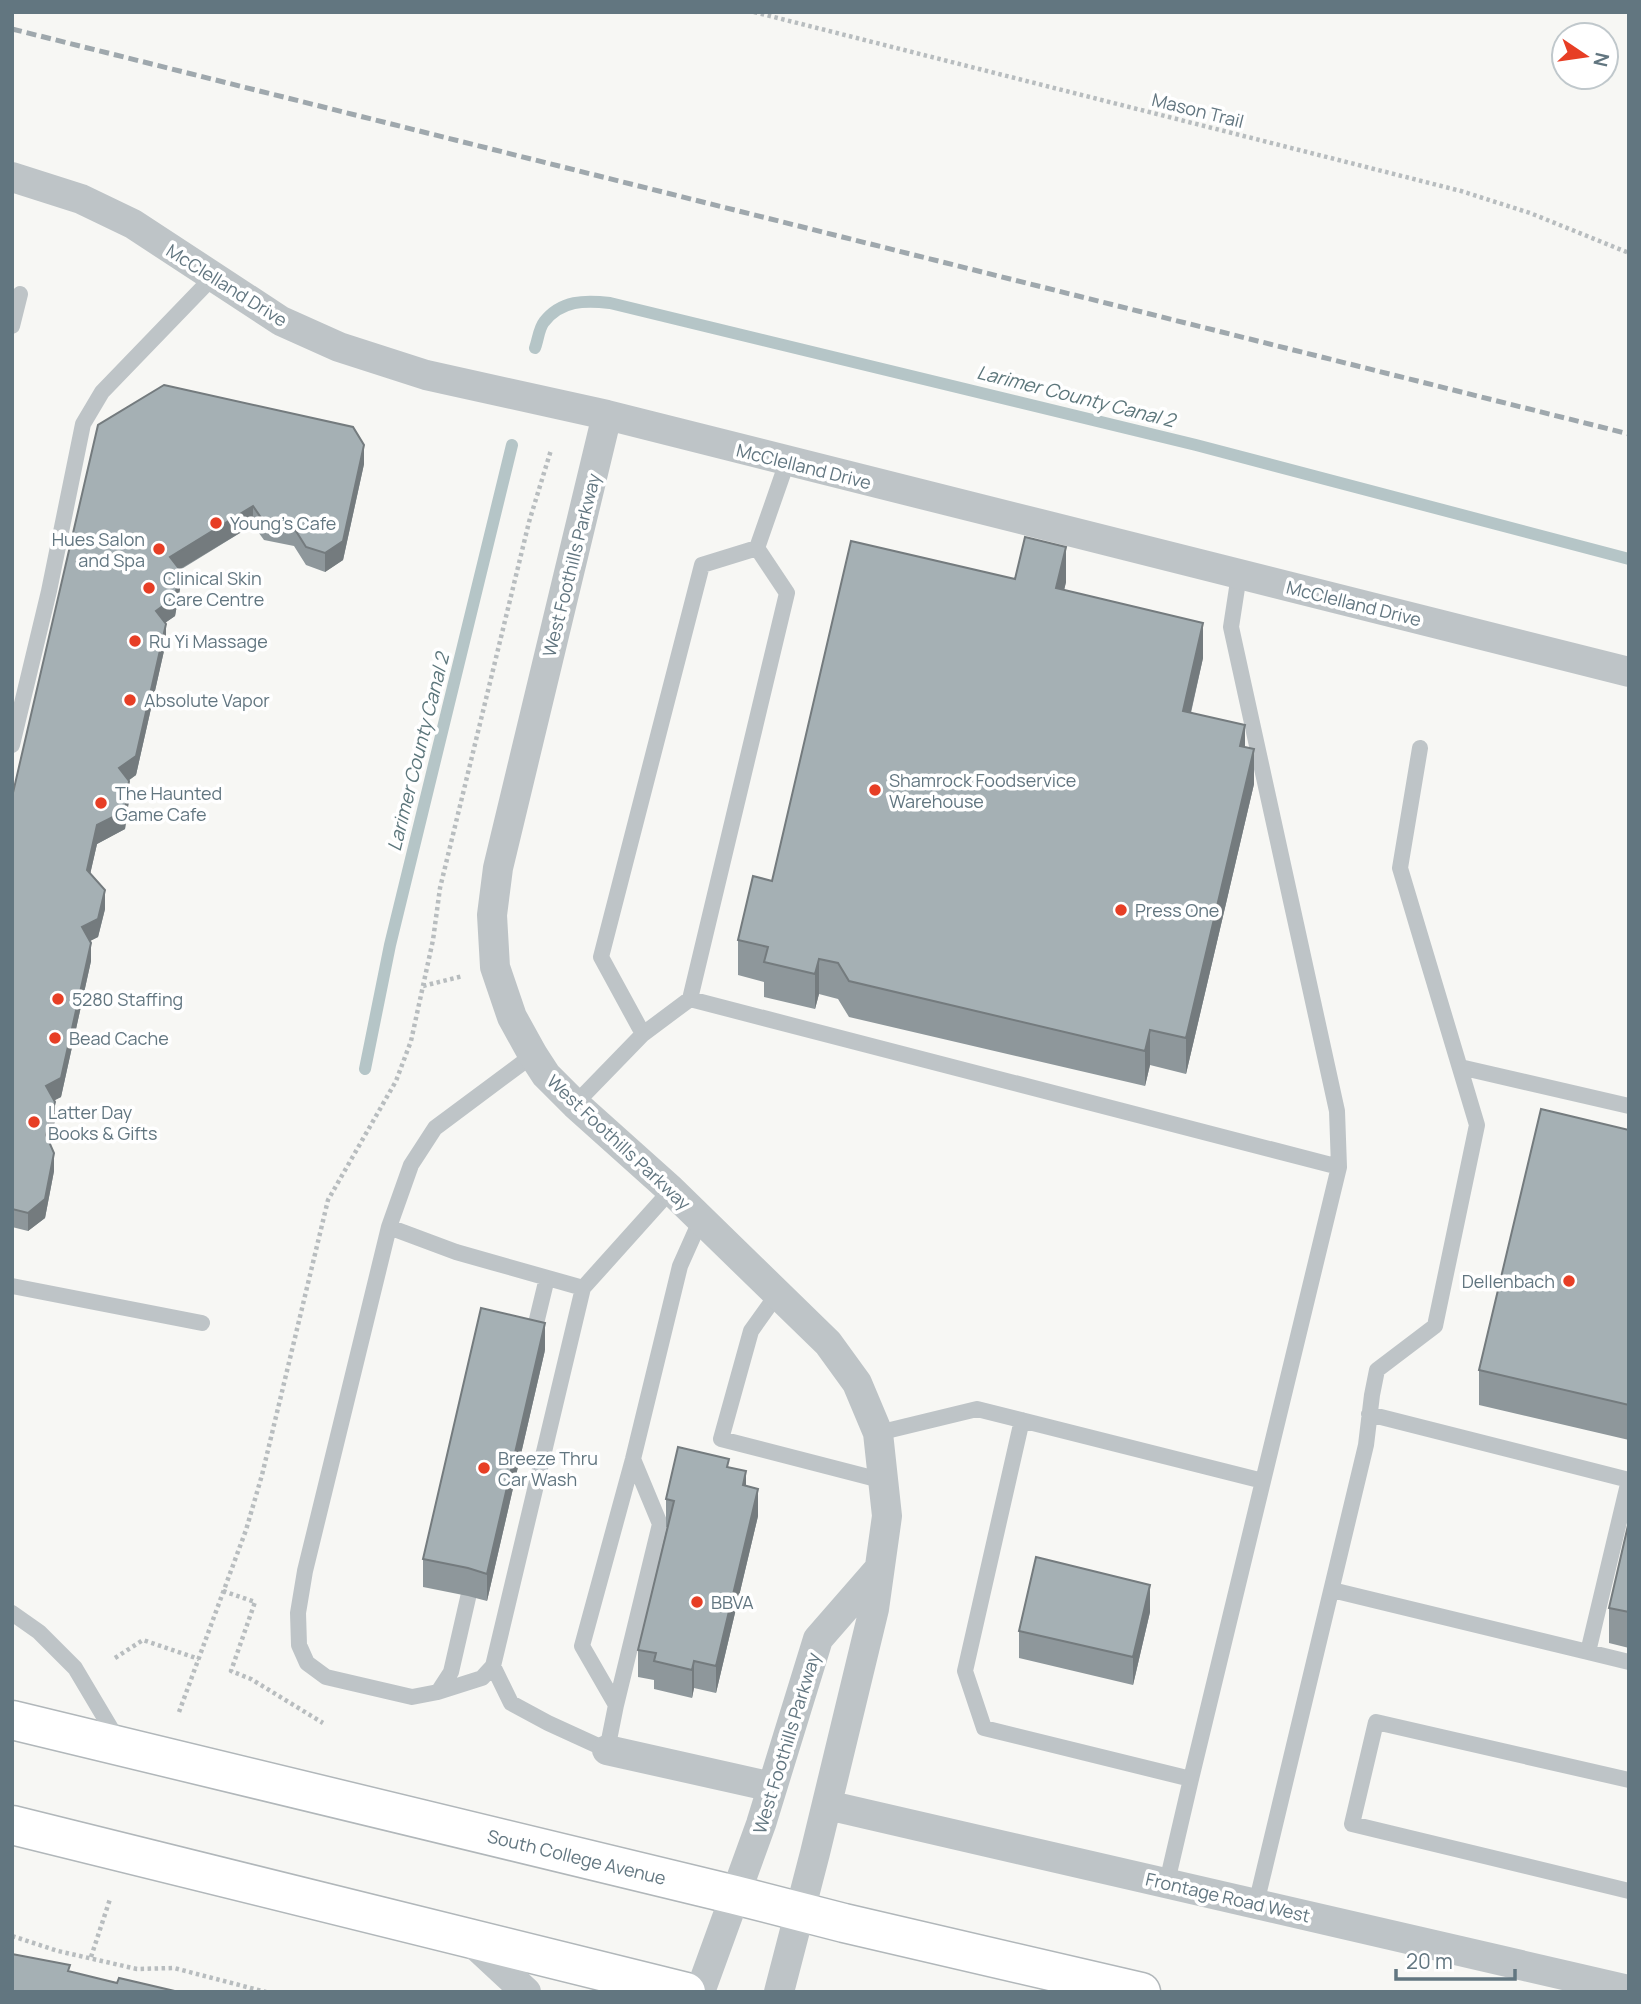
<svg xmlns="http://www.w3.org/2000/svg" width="1641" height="2004" font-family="Manrope,sans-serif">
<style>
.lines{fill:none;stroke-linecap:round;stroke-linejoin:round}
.stream{stroke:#b5c5c7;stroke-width:12}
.trunk-casing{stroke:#b1b7ba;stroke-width:41}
.path{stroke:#b8bdbf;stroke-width:4.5;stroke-dasharray:3.5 3.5;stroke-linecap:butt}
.service{stroke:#bec4c7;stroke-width:16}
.minor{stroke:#bec4c7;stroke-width:30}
.trunk{stroke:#fff;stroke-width:38}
.rail{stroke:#9fa8ad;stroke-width:5;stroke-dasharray:10 5;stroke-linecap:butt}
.wall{fill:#8e979b}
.shaded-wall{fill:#747b7e}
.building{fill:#a5b0b4;stroke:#747b7e;stroke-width:2}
.poi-dot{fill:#e73e25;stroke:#fff;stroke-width:2.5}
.labels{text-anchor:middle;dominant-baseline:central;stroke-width:7;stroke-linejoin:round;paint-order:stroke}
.street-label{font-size:18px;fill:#627680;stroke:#fff}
.poi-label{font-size:18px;fill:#627680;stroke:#fff;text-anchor:start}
.water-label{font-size:19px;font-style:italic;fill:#5c767b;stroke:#fff}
</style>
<rect width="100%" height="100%" fill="#f7f7f4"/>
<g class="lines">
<path class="stream" d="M535 348C538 340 539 328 544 322 561 300 585 300 610 303L1196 445 1629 559
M365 1069 390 945 512 445"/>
<g class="trunk-casing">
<g id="trunk">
<path id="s1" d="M12 1720 735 1895 844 1923 1141 1992"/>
<path d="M12 1825 686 1992"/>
</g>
</g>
<path class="path" d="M754 12 1461 191 1530 213 1629 253
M423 986 463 976
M223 1591 255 1602 231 1671 251 1679 323 1723
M115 1658 143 1640 199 1659
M179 1712 246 1530 262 1475 328 1200 396 1081 411 1041 433 940 440 888 529 522 551 450
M12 1936 58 1951 137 1969 174 1968 266 1992
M91 1957 110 1899"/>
<path class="service" d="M12 326 20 294
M757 548 787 462
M1239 575 1231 627 1337 1111 1339 1167
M12 745 49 591 83 424 102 392 213 277
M643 1034 601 957 702 565 757 548 787 593 690 999
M533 1055 435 1128 411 1165 389 1227 305 1571 298 1613 299 1645 307 1663 326 1677 412 1697 438 1692 482 1678 493 1666 583 1288 671 1190
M1460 1067 1629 1106
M575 1104 643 1034 690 999 1339 1167 1263 1481 977 1409 878 1433
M389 1227 456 1252 583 1288
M12 1286 202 1323
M778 1293 751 1331 721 1439 884 1481
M532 1340 547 1278
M1369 1414 1629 1480 1588 1652 1629 1662
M1022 1420 965 1671 984 1728 1191 1779 1263 1481
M1332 1590 1588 1652
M12 1613 39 1632 75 1668 119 1742
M493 1666 511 1703 548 1723 607 1750 616 1705 582 1646 633 1459 680 1266 701 1219
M438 1692 451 1672 473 1576
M616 1705 660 1524 633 1459
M1629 1780 1376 1722 1352 1824 1629 1891
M1167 1882 1191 1779
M1256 1904 1366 1445 1372 1395 1377 1370 1435 1326 1477 1125 1400 868 1420 748"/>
<path class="minor" d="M12 177 81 199 133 224 281 321 339 347 426 375 607 415 1629 672
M607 415 498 868 492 915 495 967 512 1017 533 1055 546 1075 575 1104 671 1190 828 1343 857 1383 878 1433 887 1516 874 1609 815 1853 779 1992
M607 1750 772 1787
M827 1805 1629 1990
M468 1938 526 1992
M700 1992 761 1824 818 1639 879 1569"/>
<use href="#trunk" class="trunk"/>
<path class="rail" d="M12 29 1629 434"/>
</g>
<path class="wall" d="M98 425 364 464 343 560 325 572 306 565 294 546 264 540 253 525 180 570V589L175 616 165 623 166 642 136 775 128 781 129 800 125 829 97 844 90 874 105 909 98 937 90 941 91 961 61 1097 54 1100 55 1121 49 1142 54 1171 45 1218 28 1231 12 1227V797Z
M1015 579 1066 582 1064 590 1203 658 1191 713 1245 747 1254 784 1186 1074 1150 1065 1145 1086 849 1017 838 999 819 994 815 1009 764 997V982L738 975V940L772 881Z
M1629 1130V1440L1479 1405V1370Z
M545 1350 487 1601 468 1596 423 1587V1559Z
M729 1467 746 1486 758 1516 716 1693 694 1688 692 1698 654 1689V1680L638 1677V1650L667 1527H666V1499Z
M1629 1521V1648L1609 1643V1608Z
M1150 1612 1133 1685 1019 1658V1631Z"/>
<path class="shaded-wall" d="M364 445V464L343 560 325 572V553Z
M253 506V525L170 575V557Z
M1066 547V582L1056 624V588Z
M180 570V589L175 616 156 629V611Z
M1203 623V658L1183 746V711Z
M166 624V642L136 775 119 787V768Z
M1245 725V761L1240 746Z
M1254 749V784L1186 1074V1038Z
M129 781V800L125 829 97 844 87 888V870L97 825Z
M105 890V909L98 937 82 945V927Z
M91 943V961L61 1097 46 1105V1086Z
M819 959V994L815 1009V974Z
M1150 1030V1065L1145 1086V1051Z
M55 1102V1121L46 1154V1135Z
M54 1153V1171L45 1218 28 1231V1213Z
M545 1323V1350L487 1601V1574Z
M746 1471V1498L743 1485Z
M758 1489V1516L716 1693V1666Z
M1150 1585V1612L1133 1685V1657Z
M694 1661V1688L692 1698V1670Z"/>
<path class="building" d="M164 385 353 427 364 445 343 541 325 553 306 547 294 528 264 522 253 506 170 557 180 570 175 597 156 611 166 624 136 756 119 768 129 781 125 811 97 825 87 870 105 890 98 919 82 927 91 943 61 1078 46 1086 55 1102 46 1135 54 1153 45 1199 28 1213 12 1209V797L98 425Z
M1025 537 1066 547 1056 588 1203 623 1183 711 1245 725 1240 746 1254 749 1186 1038 1150 1030 1145 1051 849 981 838 963 819 959 815 974 764 962 768 947 738 940 753 876 772 881 851 541 1015 579Z
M1541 1109 1629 1130V1405L1479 1370Z
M481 1308 545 1323 487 1574 468 1568 423 1559Z
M678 1447 729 1459 727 1467 746 1471 743 1485 758 1489 716 1666 694 1661 692 1670 654 1661 656 1653 638 1650 674 1501 666 1499Z
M1629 1521V1612L1609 1608Z
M1036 1557 1150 1585 1133 1657 1019 1631Z
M12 1954 70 1965 68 1971 117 1983 119 1978 179 1992H12Z"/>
<g class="poi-dot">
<circle cx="216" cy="523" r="7"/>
<circle cx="159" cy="549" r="7"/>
<circle cx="149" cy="588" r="7"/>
<circle cx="135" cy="641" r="7"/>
<circle cx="130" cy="700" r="7"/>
<circle cx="875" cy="790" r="7"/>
<circle cx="101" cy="803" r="7"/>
<circle cx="1121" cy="910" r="7"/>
<circle cx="58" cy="999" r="7"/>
<circle cx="55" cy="1038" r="7"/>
<circle cx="34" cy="1122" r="7"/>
<circle cx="1569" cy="1281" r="7"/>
<circle cx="484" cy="1468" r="7"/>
<circle cx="697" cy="1602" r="7"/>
</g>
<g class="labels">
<g class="street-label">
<text transform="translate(1198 110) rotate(14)">Mason Trail</text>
<text transform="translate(227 285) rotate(32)">McClelland Drive</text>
<text transform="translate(804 466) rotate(14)">McClelland Drive</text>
<text transform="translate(571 565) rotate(-76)">West Foothills Parkway</text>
<text transform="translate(1354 603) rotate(14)">McClelland Drive</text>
<text transform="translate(619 1142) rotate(43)">West Foothills Parkway</text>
<text transform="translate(786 1743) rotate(-73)">West Foothills Parkway</text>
<text stroke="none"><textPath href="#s1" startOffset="581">South College Avenue</textPath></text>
<text transform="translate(1228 1897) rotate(13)">Frontage Road West</text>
</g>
<g class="poi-label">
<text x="230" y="523">Young's Cafe</text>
<text x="145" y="539" text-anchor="end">Hues Salon<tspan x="145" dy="21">and Spa</tspan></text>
<text x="163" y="578">Clinical Skin<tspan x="163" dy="21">Care Centre</tspan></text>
<text x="149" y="641">Ru Yi Massage</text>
<text x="144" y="700">Absolute Vapor</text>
<text x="889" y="780">Shamrock Foodservice<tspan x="889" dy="21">Warehouse</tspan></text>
<text x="115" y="793">The Haunted<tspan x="115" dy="21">Game Cafe</tspan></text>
<text x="1135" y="910">Press One</text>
<text x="72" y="999">5280 Staffing</text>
<text x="69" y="1038">Bead Cache</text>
<text x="48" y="1112">Latter Day<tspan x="48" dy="21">Books &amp; Gifts</tspan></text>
<text x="1555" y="1281" text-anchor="end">Dellenbach</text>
<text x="498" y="1458">Breeze Thru<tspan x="498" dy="21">Car Wash</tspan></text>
<text x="711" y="1602">BBVA</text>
</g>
<g class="water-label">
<text transform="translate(1076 396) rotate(14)">Larimer County Canal 2</text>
<text transform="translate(418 752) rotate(-76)">Larimer County Canal 2</text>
</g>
</g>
<rect width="1641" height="2004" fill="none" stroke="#627680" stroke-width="28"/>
<g transform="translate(1585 56) rotate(103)"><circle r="33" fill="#ffffff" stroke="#c0c8cc" stroke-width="2"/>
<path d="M0-5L12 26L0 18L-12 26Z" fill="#e73e25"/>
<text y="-10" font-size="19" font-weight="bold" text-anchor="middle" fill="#627680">N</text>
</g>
<path d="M1396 1969v10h119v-10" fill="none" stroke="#627680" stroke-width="3.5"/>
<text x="1406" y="1969" font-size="21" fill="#627680" stroke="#ffffff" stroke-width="5" paint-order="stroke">20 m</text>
</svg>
